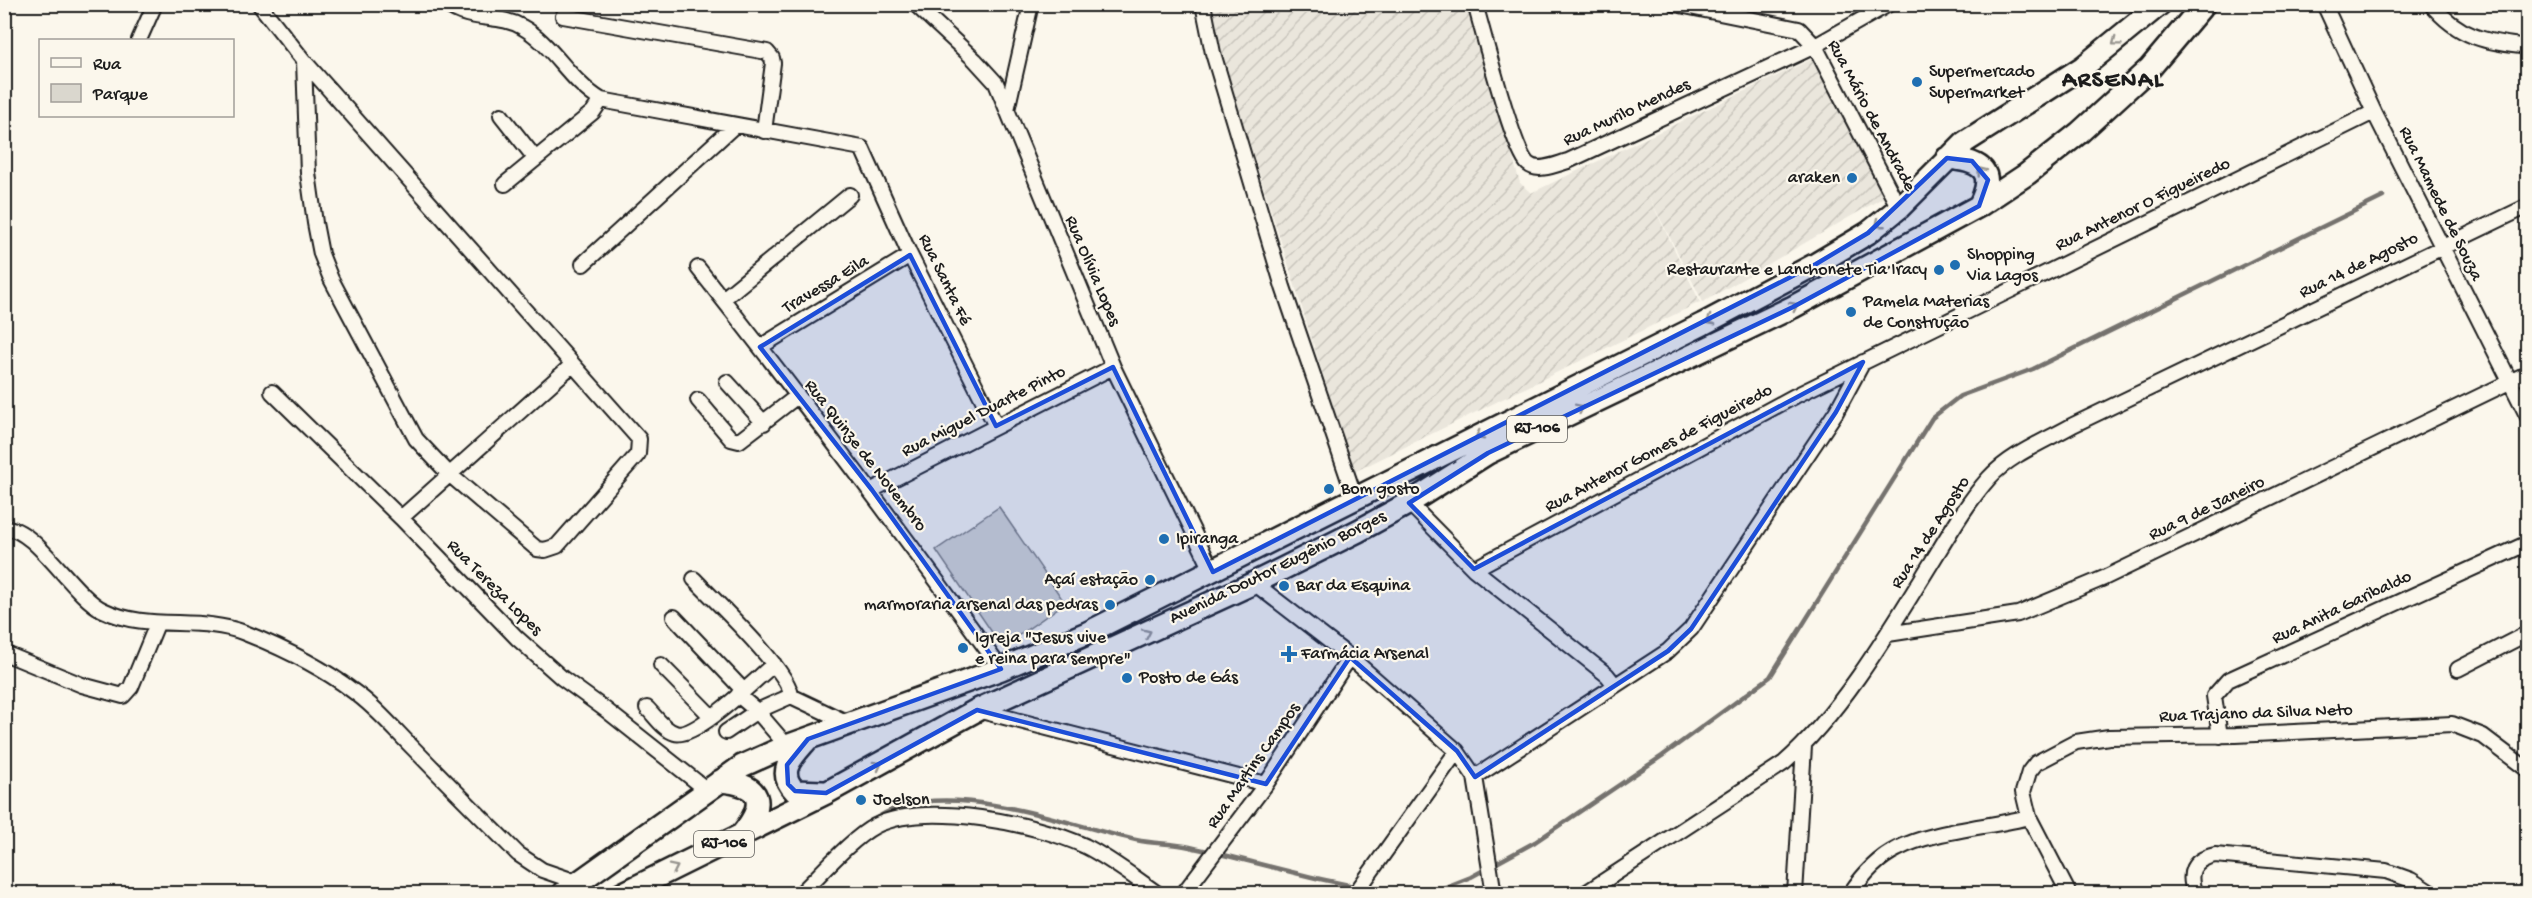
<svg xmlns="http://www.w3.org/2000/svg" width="2532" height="898" font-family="'Gochi Hand',sans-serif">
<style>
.industrial{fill:url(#industrial-furrows)}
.green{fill:#dad7ce;stroke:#7b7a75;stroke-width:1.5}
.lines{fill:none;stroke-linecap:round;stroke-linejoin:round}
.stream{stroke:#74726e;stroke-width:4.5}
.minor-casing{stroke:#1c1c1c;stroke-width:18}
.highway-casing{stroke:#1c1c1c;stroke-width:26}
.minor{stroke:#fbf7ec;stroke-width:14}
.highway{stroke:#fbf7ec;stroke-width:21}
.oneway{stroke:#97948e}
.marked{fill:#1d4ed8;fill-opacity:0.2;stroke:#1d4ed8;stroke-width:4.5;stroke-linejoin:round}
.poi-dot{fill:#1f6fb2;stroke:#fbf7ec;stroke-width:2}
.labels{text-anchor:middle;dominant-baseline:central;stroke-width:4.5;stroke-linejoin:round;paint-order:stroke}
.shield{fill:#fbf7ec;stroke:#5f5e5a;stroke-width:1.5}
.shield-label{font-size:16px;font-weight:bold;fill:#1c1c1c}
.poi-label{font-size:18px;fill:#1c1c1c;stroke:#fbf7ec;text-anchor:start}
.street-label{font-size:18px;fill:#1c1c1c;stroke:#fbf7ec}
.district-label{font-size:24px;font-weight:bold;letter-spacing:1.5px;fill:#1c1c1c;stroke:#fbf7ec}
</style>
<defs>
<pattern id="industrial-furrows" width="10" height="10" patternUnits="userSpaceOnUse" patternTransform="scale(1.5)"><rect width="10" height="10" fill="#eae6dc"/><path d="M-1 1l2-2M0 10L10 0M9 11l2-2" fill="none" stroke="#c8c5bc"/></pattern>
</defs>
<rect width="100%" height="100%" fill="#fbf7ec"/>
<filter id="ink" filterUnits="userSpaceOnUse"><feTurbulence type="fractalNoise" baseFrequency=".0167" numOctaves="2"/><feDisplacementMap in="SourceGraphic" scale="12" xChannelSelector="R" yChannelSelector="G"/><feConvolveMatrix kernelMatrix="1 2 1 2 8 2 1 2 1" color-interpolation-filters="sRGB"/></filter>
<g filter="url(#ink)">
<path class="industrial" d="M1212 5H1468L1520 183 1531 193 1812 59 1886 196 1703 302 1646 191 1700 302 1354 472 1212 24Z"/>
<path class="green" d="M999 507 1065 603 1002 647 936 550Z"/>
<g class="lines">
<path class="stream" d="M870 823C933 770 1065 825 1136 840 1154 844 1173 843 1190 847 1262 863 1330 885 1403 894
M1404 894 1438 890 1471 877 1535 842 1662 756 1770 677 1932 418 1960 396 2033 369 2383 197"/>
<g class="minor-casing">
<path id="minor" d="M259 4 304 61 639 439 638 454 557 546 545 550 537 549 449 474 416 439 331 279 321 254 315 223 308 173 304 61
M446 4C471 23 498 13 522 27 552 43 569 81 601 100L862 148 910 255 996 426
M915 4 975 60 996 83 1113 367 1213 572
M1203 4 1213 53 1283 287 1355 498
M1475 4C1483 31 1513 151 1528 164 1538 173 1557 164 1568 161L1815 46 1889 4
M1675 4 1799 29 1815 46 1899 208
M2324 4 2374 112 2528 417
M2431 4C2459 38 2486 42 2528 47
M563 16 767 52 772 58 773 63 764 131
M139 40 155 4
M1007 110 1031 4
M501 115 535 158
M505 184 593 112 601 100
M583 264 735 125
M698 268C802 399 903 533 1001 669
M723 299 850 195
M760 347 910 255
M727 382 764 423
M272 392 401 518 517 638 562 678 606 710 707 790
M698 400 731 439 739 441 796 397
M872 490 1113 367
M1409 503 1474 569 1607 675 1615 685
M401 518 572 365
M4 528C34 525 73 596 103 610 148 632 199 615 245 633 280 647 323 668 353 691 376 707 395 730 415 750 449 785 483 819 518 854L542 870 577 882
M1474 569 1795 396 2374 112
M694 579C713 599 791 672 791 696L757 711 726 732
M1254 583 1350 657 1457 751 1475 777 1494 894
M674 617 743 690
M1888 634 2018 614 2104 578 2528 373
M4 653 82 685 123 696 131 687 157 624
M661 665 712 717
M2458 669 2528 633
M738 695 757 711 787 746
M791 696 850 724
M647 708C655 716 664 730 675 733 695 740 757 678 774 664
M977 710 1266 784
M2220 736 2214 696 2228 680 2528 543
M1475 777 1668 651 1691 629 1836 412 1863 362
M800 894C820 875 852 838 875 826 925 801 1036 823 1085 846 1111 859 1135 878 1158 894
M1183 894 1266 784 1350 657
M1355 894 1457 751
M1584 894 1784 763C1841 713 1890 630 1930 565 1948 536 1966 504 1989 478 2011 454 2045 441 2073 425L2528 206
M1795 894 1804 746
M1850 894C1862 876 1878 858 1897 849 1931 831 1990 827 2029 817
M2069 894 2029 817 2023 792 2029 772 2036 763 2076 742 2109 737 2236 735 2452 724 2483 736 2528 770
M2195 894C2187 873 2192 860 2215 855L2386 871 2411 880 2433 894"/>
</g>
<g class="highway-casing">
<path id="highway" d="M1947 158C1982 161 1997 171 1979 206
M806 741C792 757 776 772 795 791L823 792
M720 781C762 784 767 803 742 834
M562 894 742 766 787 746 1001 669 1087 633 1703 324 1816 264 1868 233 1899 208 1965 142 2083 67 2160 4
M622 894 826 793 977 710 1254 583 1358 531 1409 503 1488 453 1793 307 1979 206 2027 174 2079 133 2150 68 2204 4"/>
</g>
<use href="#minor" class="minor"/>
<use href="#highway" class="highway"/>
</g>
<defs><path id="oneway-chevron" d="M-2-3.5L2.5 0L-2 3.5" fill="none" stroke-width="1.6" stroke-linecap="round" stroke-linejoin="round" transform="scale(1.5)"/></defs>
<g class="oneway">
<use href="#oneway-chevron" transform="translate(2116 42) rotate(143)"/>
<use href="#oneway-chevron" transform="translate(1981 171) rotate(-128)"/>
<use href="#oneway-chevron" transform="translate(1879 224) rotate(141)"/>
<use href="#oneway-chevron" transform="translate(1794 306) rotate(-27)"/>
<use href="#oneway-chevron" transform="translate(1710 321) rotate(152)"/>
<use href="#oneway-chevron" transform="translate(1580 408) rotate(-26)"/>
<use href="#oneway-chevron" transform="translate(1479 436) rotate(153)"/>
<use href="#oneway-chevron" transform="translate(1147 633) rotate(-25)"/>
<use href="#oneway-chevron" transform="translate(878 765) rotate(-29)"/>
<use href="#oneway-chevron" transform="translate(674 868) rotate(-26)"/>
</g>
</g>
<path class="marked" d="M1947 158 1972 161 1988 180 1979 206 1793 307 1488 453 1409 503 1474 569 1863 362 1836 412 1691 629 1668 651 1475 777 1457 751 1350 657 1266 784 977 710 826 793 795 791 788 784 787 765 808 739 1001 669 872 490 760 347 910 255 996 426 1113 367 1213 572 1816 264 1868 233Z"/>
<g class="poi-dot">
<circle cx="1917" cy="82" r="6"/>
<circle cx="1852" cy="178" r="6"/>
<circle cx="1955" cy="265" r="6"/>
<circle cx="1939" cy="270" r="6"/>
<circle cx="1851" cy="312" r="6"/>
<circle cx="1329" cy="489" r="6"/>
<circle cx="1164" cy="539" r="6"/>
<circle cx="1150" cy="580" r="6"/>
<circle cx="1284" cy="586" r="6"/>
<circle cx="1110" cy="605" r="6"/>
<circle cx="963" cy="648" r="6"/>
<path d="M1286 645h6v6h6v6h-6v6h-6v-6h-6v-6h6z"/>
<circle cx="1127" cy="678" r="6"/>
<circle cx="861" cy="800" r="6"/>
</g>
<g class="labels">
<g class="shield">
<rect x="1507" y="416" width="60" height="26" rx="4.5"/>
<rect x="694" y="831" width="60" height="26" rx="4.5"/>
</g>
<g class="shield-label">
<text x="1537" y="429">RJ-106</text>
<text x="724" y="844">RJ-106</text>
</g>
<g class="poi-label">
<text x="1929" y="72">Supermercado<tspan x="1929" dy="21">Supermarket</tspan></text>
<text x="1840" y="178" text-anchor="end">araken</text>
<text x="1967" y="255">Shopping<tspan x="1967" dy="21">Via Lagos</tspan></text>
<text x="1927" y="270" text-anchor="end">Restaurante e Lanchonete Tia Iracy</text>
<text x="1863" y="302">Pamela Materias<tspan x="1863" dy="21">de Construção</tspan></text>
<text x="1341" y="489">Bom gosto</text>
<text x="1176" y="539">Ipiranga</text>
<text x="1138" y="580" text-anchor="end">Açaí estação</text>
<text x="1296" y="586">Bar da Esquina</text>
<text x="1098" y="605" text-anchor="end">marmoraria arsenal das pedras</text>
<text x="975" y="638">Igreja "Jesus vive<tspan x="975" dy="21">e reina para sempre"</tspan></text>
<text x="1301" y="654">Farmácia Arsenal</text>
<text x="1139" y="678">Posto de Gás</text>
<text x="873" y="800">Joelson</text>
</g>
<g class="street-label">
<text transform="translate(1627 113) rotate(-25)">Rua Murilo Mendes</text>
<text transform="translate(1871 116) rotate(62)">Rua Mário de Andrade</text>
<text transform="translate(2440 204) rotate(64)">Rua Mamede de Souza</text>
<text transform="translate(2143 205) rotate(-26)">Rua Antenor O Figueiredo</text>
<text transform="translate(2359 266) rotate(-26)">Rua 14 de Agosto</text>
<text transform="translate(1092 271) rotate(67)">Rua Olívia Lopes</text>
<text transform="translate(944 280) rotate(64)">Rua Santa Fé</text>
<text transform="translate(826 285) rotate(-31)">Travessa Eila</text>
<text transform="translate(984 412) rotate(-27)">Rua Miguel Duarte Pinto</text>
<text transform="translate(1659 449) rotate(-28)">Rua Antenor Gomes de Figueiredo</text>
<text transform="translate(865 456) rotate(52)">Rua Quinze de Novembro</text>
<text transform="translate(2207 509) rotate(-26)">Rua 9 de Janeiro</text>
<text transform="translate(1931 533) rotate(-57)">Rua 14 de Agosto</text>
<text transform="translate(1278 568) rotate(-26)">Avenida Doutor Eugênio Borges</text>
<text transform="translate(494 588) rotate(45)">Rua Tereza Lopes</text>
<text transform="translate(2342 608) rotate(-25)">Rua Anita Garibaldo</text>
<text transform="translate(2256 714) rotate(-2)">Rua Trajano da Silva Neto</text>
<text transform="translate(1254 766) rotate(-55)">Rua Martins Campos</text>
</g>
<g class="district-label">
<text x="2113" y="81">ARSENAL</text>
</g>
</g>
<rect width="2532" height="898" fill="none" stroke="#fbf7ec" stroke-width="24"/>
<rect x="12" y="12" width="2508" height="874" fill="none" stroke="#1c1c1c" stroke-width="2" filter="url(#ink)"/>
<rect x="39" y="39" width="195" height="78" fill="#fbf7ec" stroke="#a29f99" stroke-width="1.5"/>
<rect x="51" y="58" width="30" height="9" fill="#fbf7ec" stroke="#a29f99" stroke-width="1.5"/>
<text x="93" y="69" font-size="18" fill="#1c1c1c">Rua</text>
<rect x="51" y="84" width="30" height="18" fill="#dad7ce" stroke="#a29f99" stroke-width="1.5"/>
<text x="93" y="99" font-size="18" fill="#1c1c1c">Parque</text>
</svg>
